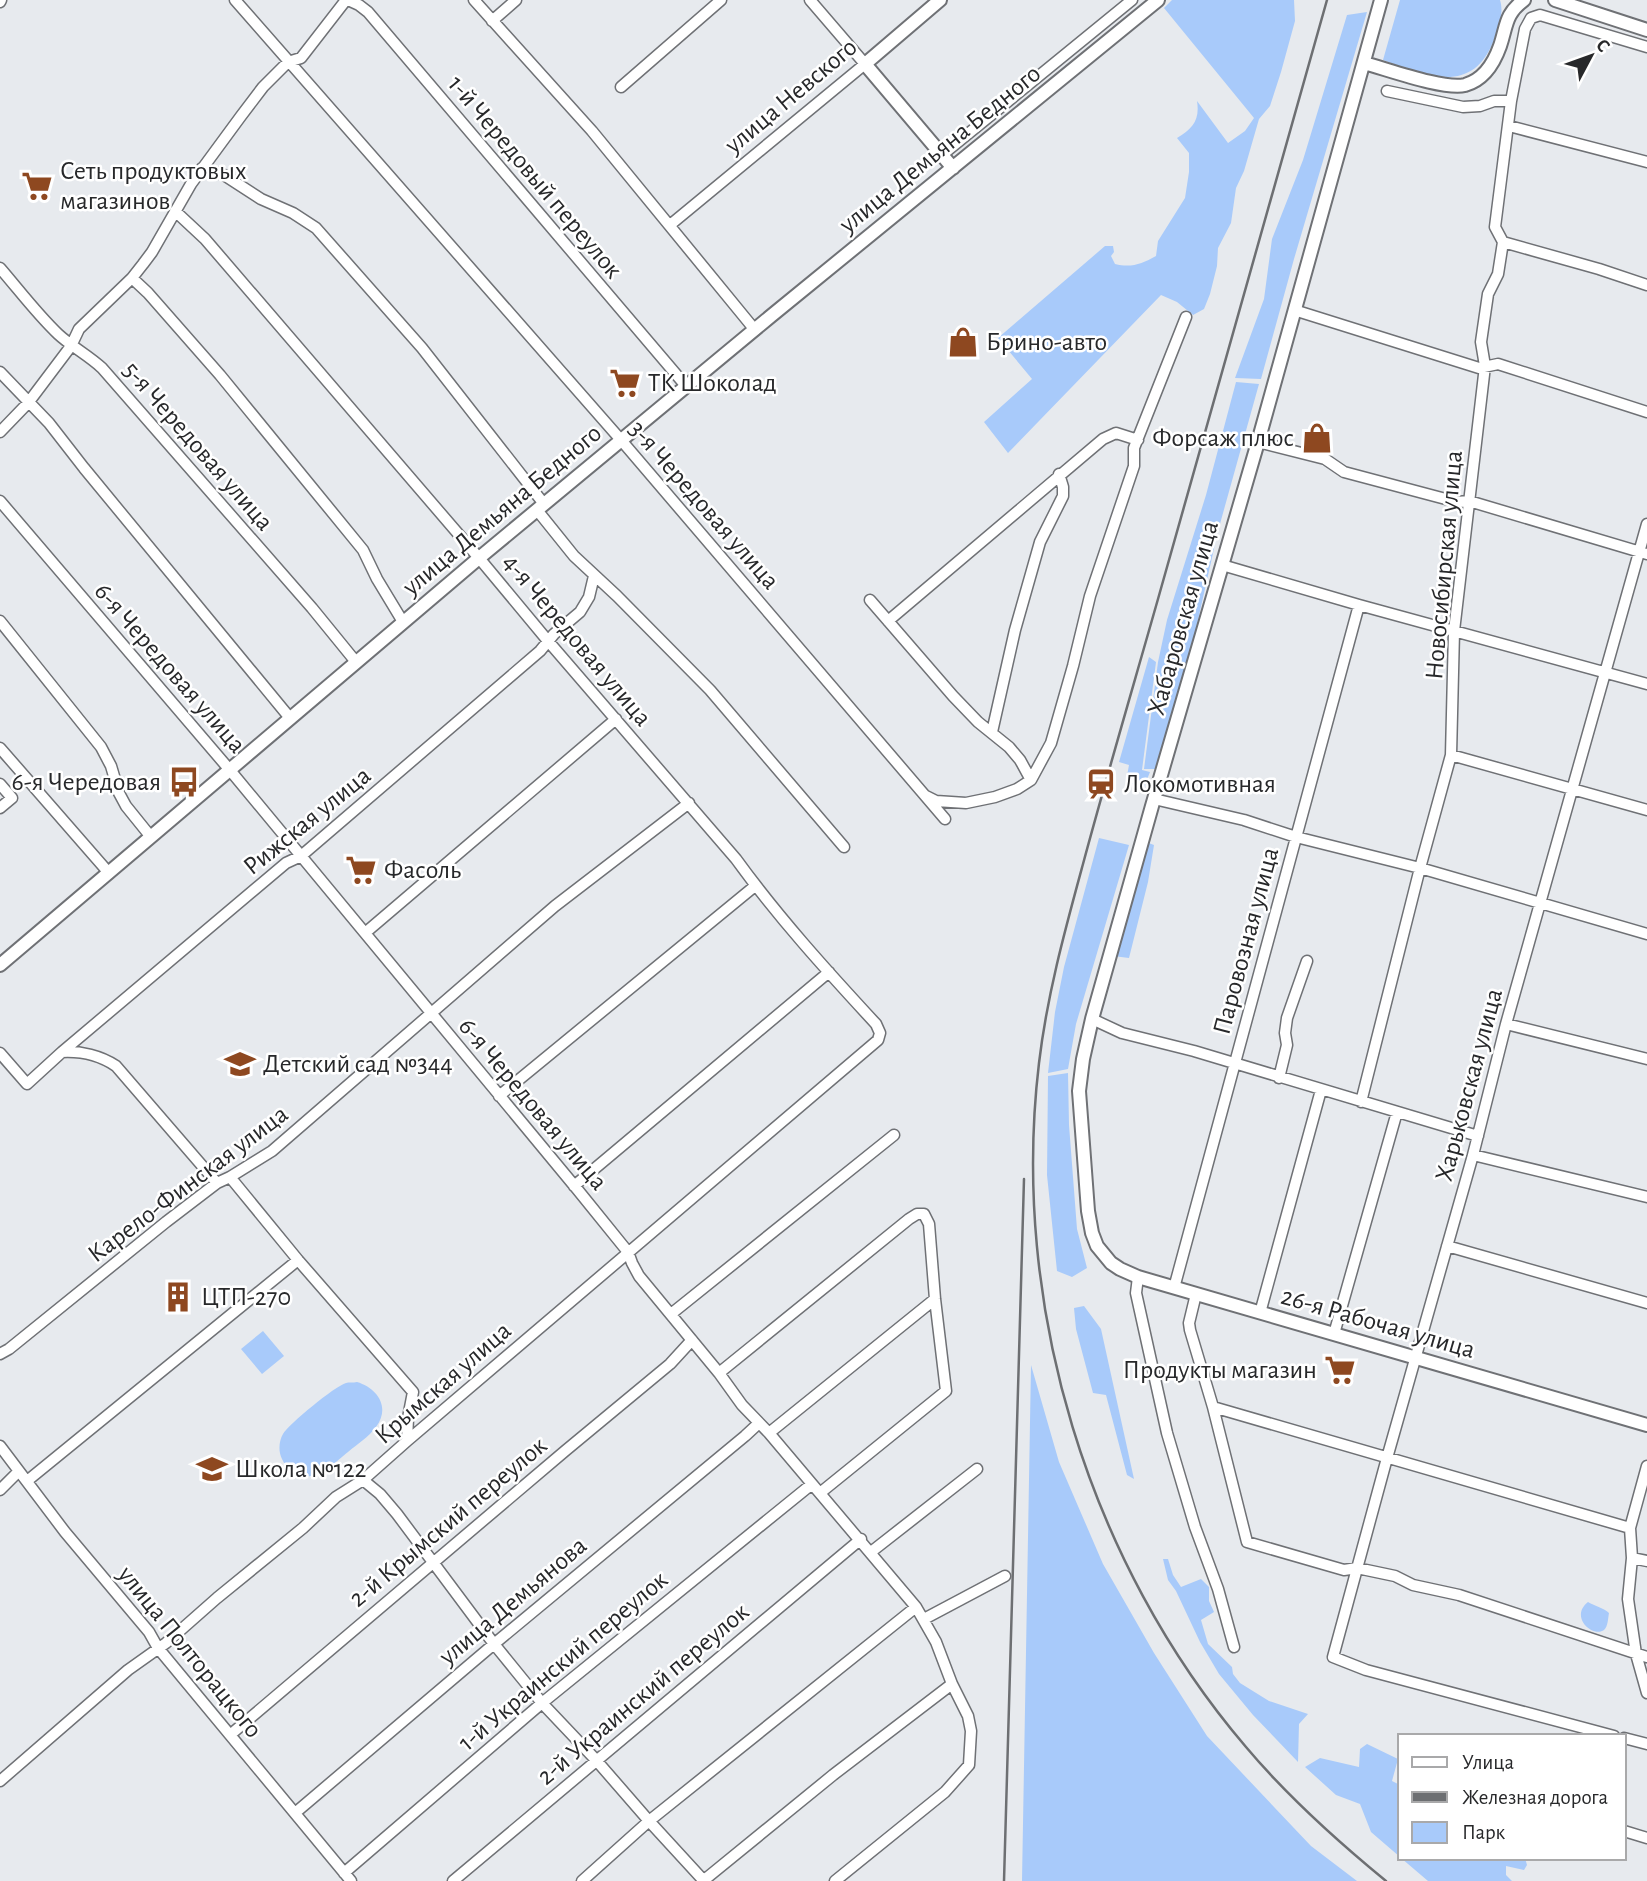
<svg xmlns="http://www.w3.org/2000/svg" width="1647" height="1881" font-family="'Alegreya Sans',sans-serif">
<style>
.green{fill:#a8cafa}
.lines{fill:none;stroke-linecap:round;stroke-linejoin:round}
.minor-casing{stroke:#6f7175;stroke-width:13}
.major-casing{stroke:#6f7175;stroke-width:16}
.minor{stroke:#fff;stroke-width:10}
.major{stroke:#fff;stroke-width:12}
.rail{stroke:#6d6f72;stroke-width:2.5}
.labels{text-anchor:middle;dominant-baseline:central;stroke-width:5;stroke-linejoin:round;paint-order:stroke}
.street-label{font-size:26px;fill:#27282a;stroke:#fff}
.poi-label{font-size:26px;fill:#27282a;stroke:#fff;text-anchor:start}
</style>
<rect width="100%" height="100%" fill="#e7eaee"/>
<path class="green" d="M1172 0H1294L1295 21 1281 72 1270 106 1259 119 1244 171 1236 188 1231 223 1218 248 1217 266 1210 294 1204 309 1193 315 1177 302 1161 295 1008 453 984 422 1032 379 998 338 1105 246H1113L1114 252 1111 256 1115 264C1131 268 1142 264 1156 256L1158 241 1185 198 1189 172V153L1177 138C1193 128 1200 120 1197 101L1228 143 1245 131 1254 118 1164 8Z
M1400 0H1500C1504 13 1499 25 1495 37 1474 97 1427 76 1383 60Z
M1367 12 1294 259 1261 379 1235 378 1264 299 1272 239 1303 160 1347 15Z
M1236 382 1259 384 1218 531 1193 642 1155 769H1144L1158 662 1167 620 1206 495Z
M1149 657 1156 662 1142 770 1150 772 1144 787 1129 783 1131 778 1127 776 1129 765 1119 762Z
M1099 838 1129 845 1076 1024 1068 1069 1048 1073 1055 1012 1064 967Z
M1146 842 1154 845 1148 882 1129 958 1113 956Z
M1068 1073 1069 1125 1077 1229 1087 1268 1072 1277 1057 1271 1047 1175 1048 1076Z
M1084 1306 1101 1329 1134 1479 1127 1475 1106 1395 1093 1393 1076 1329 1074 1308Z
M263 1331 284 1356 262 1374 241 1349Z
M1031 1365 1059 1462 1103 1564 1154 1653 1207 1736 1311 1846 1357 1881H1022Z
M357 1382C377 1388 391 1407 376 1427 369 1437 357 1444 348 1452 335 1462 320 1479 302 1476 293 1474 286 1468 282 1459 278 1451 279 1441 283 1434 289 1424 335 1386 346 1383 349 1382 353 1383 357 1382Z
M1163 1559H1168L1173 1575 1181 1587 1201 1579 1209 1587V1601L1214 1612 1201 1620 1208 1644 1232 1667 1233 1674 1240 1683 1269 1701 1308 1714 1299 1724 1298 1762 1253 1715 1219 1674 1200 1642 1176 1591 1168 1580Z
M1588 1602C1595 1606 1604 1608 1609 1613 1608 1618 1608 1627 1604 1630 1593 1638 1569 1617 1588 1602Z
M1367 1744 1398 1759 1392 1781 1400 1785V1857L1371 1832 1360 1804 1336 1795 1305 1767 1320 1758 1359 1767 1360 1749Z
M1401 1858H1525L1527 1865 1524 1870 1506 1866V1875L1512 1881H1428Z"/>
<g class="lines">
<g class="minor-casing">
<path id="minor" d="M235 0 621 440 945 819
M348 0 359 5 368 12 686 386
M474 0 592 131 755 330
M0 2 1 0
M492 21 516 0
M621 87 721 0
M1387 91 1463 107 1480 106 1494 101H1511
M1509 126 1647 162
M942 155 1132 0
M202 168 224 175 261 199 293 213 316 228 422 348 544 504
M670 225 865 64 810 0
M1503 242 1599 269 1647 285
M0 268C19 290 37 314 58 334 72 347 88 355 102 368L312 608 356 662
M132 278 148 293 220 375 363 550 377 579 403 622
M1294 310 1479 368 1498 364 1647 412
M0 372 49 423 84 468 290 718
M0 432 28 403 71 346 79 329 132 278 143 264 152 252 191 184 241 116 263 87 288 62 301 58 346 0
M1258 442 1325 459 1344 472 1457 502 1469 501 1647 554
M0 501 229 769 577 1189 628 1252 632 1263 639 1276 719 1373 742 1405 769 1433 916 1607 936 1642 952 1684 968 1716 971 1731 969 1765 945 1792 835 1881
M537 510 574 556 617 596 710 690 844 847
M1222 565 1359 605 1647 684
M870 600 953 696 978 722 1009 747 1020 760 1031 780
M0 621 101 747 111 766 119 793 126 806 151 837
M888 621 1103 439 1116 433 1138 440
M992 732 1015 630 1040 542 1063 496V487L1059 474
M0 748 109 873
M1451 755 1647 810
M0 784 12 798 0 808
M926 796 936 801 966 803 995 797 1017 789 1031 780 1051 743 1073 666 1090 596 1134 466V448L1186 317
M1154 799 1244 820 1296 837 1420 868 1647 934
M365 933 616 719
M1092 1019 1122 1033 1194 1051 1478 1136
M1506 1024 1647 1059
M62 1052C81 1051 101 1056 116 1066L217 1183
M0 1053 27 1084 62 1052 286 863 301 856 540 651 554 634 580 612 589 597 594 576
M1279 1078 1287 1045 1285 1033 1287 1018 1307 961
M499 1096 755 886
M1361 1102 1420 868 1451 755 1454 631 1485 366 1481 342 1488 294 1498 274 1503 242 1495 227 1511 101 1525 29 1531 18 1540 15 1647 47
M1473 1155 1647 1197
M230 1177 298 1260 413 1392 408 1418 407 1441
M574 1186 829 972
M1447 1246 1647 1303
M1138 1277 1136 1293 1167 1433 1195 1527 1218 1589 1234 1647
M1174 1288 1359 605
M1196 1294 1189 1323 1190 1330 1213 1407 1247 1542 1344 1570 1357 1568 1395 1576 1413 1585 1459 1595 1647 1657
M1260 1313 1321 1090
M671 1314 894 1135
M1334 1334 1397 1112
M0 1354 9 1349 166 1222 217 1183 230 1177 272 1151 555 906 689 803
M719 1373 909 1219 917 1214H924L929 1224 935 1299 946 1391 820 1493
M1213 1407 1630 1528
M769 1433 935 1299
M0 1446 65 1532 149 1632 158 1648 351 1881
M1647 1466 1630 1528 1632 1558 1628 1599 1636 1654 1647 1693
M363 1480 380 1494 397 1514 494 1644 542 1703 596 1760 649 1821 704 1881
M27 1481 298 1260
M0 1490 19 1471
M871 1552 977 1469
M1632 1558 1647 1561
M924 1619 1005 1576
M230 1735 565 1451 670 1364 692 1340
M1614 1736 1366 1670 1333 1657 1387 1458 1473 1155 1506 1024 1647 524
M1624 1738 1647 1744
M0 1781 128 1670 166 1643 217 1598 303 1528 336 1497 363 1480 407 1441 878 1040 880 1033 876 1024C827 971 778 917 736 859L548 641 479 558 205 239 175 211
M295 1813 494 1644 745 1436 759 1423
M1624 1831 1647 1838
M344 1873 542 1703 812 1484
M453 1881 861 1539
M582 1881 649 1821 916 1607
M703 1881 833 1775 952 1684"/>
</g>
<g class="major-casing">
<path id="major" d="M940 0 865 64 953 168
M1381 0 1258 442 1152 806 1092 1019 1083 1059 1079 1091 1088 1211 1092 1233 1097 1246 1111 1263 1120 1269 1138 1277 1647 1425
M1555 0 1647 30
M1364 63C1387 69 1444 90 1465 85 1483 80 1494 63 1500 46 1507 25 1505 14 1524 0
M0 965 479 558 771 316 1158 0"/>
</g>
<use href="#minor" class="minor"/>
<use href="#major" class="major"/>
<path class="rail" d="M1327 0C1271 200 1216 400 1158 599 1133 687 1107 775 1083 864 1065 930 1047 995 1039 1063 1010 1305 1088 1562 1246 1747 1288 1797 1336 1840 1386 1881
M1004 1881 1024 1179"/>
</g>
<defs>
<g id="supermarket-bare" transform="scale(2.415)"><path d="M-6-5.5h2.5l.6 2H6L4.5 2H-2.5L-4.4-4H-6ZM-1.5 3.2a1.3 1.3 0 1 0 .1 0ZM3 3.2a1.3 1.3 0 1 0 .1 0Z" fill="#8e4820" stroke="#fff" stroke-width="2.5" paint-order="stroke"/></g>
<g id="shop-bare" transform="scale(2.415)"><path d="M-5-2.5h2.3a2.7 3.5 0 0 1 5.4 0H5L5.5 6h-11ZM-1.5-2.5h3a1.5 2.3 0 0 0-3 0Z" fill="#8e4820" stroke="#fff" stroke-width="2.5" paint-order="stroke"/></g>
<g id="bus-bare" transform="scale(2.415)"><path d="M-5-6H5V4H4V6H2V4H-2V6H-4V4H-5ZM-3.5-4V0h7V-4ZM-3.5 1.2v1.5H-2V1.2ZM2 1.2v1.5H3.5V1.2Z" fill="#8e4820" stroke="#fff" stroke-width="2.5" paint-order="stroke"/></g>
<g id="station-bare" transform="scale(2.415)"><path d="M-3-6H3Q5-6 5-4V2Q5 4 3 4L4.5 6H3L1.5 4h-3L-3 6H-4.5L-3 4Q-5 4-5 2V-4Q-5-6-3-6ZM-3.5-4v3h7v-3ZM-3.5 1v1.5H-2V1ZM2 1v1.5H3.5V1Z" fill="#8e4820" stroke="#fff" stroke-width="2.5" paint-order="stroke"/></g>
<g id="school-bare" transform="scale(2.415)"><path d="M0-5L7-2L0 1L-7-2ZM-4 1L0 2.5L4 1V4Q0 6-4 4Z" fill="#8e4820" stroke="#fff" stroke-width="2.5" paint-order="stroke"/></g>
<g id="building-bare" transform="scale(2.415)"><path d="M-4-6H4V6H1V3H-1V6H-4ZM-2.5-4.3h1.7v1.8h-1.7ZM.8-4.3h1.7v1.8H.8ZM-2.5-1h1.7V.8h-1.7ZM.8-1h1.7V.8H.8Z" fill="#8e4820" stroke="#fff" stroke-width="2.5" paint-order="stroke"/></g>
</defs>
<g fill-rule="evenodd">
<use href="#supermarket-bare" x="37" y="186"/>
<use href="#shop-bare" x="963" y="342"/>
<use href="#supermarket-bare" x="625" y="383"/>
<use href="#shop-bare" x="1317" y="438"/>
<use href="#bus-bare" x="184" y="782"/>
<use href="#station-bare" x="1101" y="784"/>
<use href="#supermarket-bare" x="361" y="870"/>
<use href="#school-bare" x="240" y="1064"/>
<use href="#building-bare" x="178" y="1297"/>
<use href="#supermarket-bare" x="1340" y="1370"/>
<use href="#school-bare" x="212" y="1469"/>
</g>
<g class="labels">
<g class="street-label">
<text transform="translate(791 96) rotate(-40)">улица Невского</text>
<text transform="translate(940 149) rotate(-39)">улица Демьяна Бедного</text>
<text transform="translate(535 177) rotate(50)">1-й Чередовый переулок</text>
<text transform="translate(198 446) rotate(49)">5-я Чередовая улица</text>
<text transform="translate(704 505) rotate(49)">3-я Чередовая улица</text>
<text transform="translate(502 510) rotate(-40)">улица Демьяна Бедного</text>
<text transform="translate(1444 565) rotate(-85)">Новосибирская улица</text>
<text transform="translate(1183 618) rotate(-74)">Хабаровская улица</text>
<text transform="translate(577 640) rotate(50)">4-я Чередовая улица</text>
<text transform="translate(170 668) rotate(49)">6-я Чередовая улица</text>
<text transform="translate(307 821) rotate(-39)">Рижская улица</text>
<text transform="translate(1246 941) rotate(-75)">Паровозная улица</text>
<text transform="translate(1469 1085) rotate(-75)">Харьковская улица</text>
<text transform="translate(533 1104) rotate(50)">6-я Чередовая улица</text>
<text transform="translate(188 1184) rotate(-37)">Карело-Финская улица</text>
<text transform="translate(1378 1323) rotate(16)">26-я Рабочая улица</text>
<text transform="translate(443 1383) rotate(-41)">Крымская улица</text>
<text transform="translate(448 1522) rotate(-40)">2-й Крымский переулок</text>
<text transform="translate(513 1601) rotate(-40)">улица Демьянова</text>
<text transform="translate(190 1652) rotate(51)">улица Полторацкого</text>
<text transform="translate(563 1661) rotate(-40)">1-й Украинский переулок</text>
<text transform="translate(643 1694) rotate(-40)">2-й Украинский переулок</text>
</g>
<g class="poi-label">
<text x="60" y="171">Сеть продуктовых<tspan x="60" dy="30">магазинов</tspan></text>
<text x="986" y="342">Брино-авто</text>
<text x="648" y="383">ТК Шоколад</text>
<text x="1294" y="438" text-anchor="end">Форсаж плюс</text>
<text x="161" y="782" text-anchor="end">6-я Чередовая</text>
<text x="1124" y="784">Локомотивная</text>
<text x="384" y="870">Фасоль</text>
<text x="263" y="1064">Детский сад №344</text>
<text x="201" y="1297">ЦТП-270</text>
<text x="1317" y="1370" text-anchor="end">Продукты магазин</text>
<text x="235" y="1469">Школа №122</text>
</g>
</g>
<rect x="1398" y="1734" width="228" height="126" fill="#ffffff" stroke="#a9a9aa" stroke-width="2"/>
<rect x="1412" y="1757" width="35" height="10" fill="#ffffff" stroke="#a9a9aa" stroke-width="2"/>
<text x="1462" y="1769" font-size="21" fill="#27282a">Улица</text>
<rect x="1412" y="1792" width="35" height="10" fill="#6d6f72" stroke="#a9a9aa" stroke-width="2"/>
<text x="1462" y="1804" font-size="21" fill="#27282a">Железная дорога</text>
<rect x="1412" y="1822" width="35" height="21" fill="#a8cafa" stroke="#a9a9aa" stroke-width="2"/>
<text x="1462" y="1839" font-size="21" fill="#27282a">Парк</text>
<g transform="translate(1591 56) rotate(49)" stroke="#ffffff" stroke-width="5" paint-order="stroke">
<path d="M0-5L12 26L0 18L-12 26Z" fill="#27282a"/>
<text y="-10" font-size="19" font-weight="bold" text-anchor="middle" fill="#27282a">С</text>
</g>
</svg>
